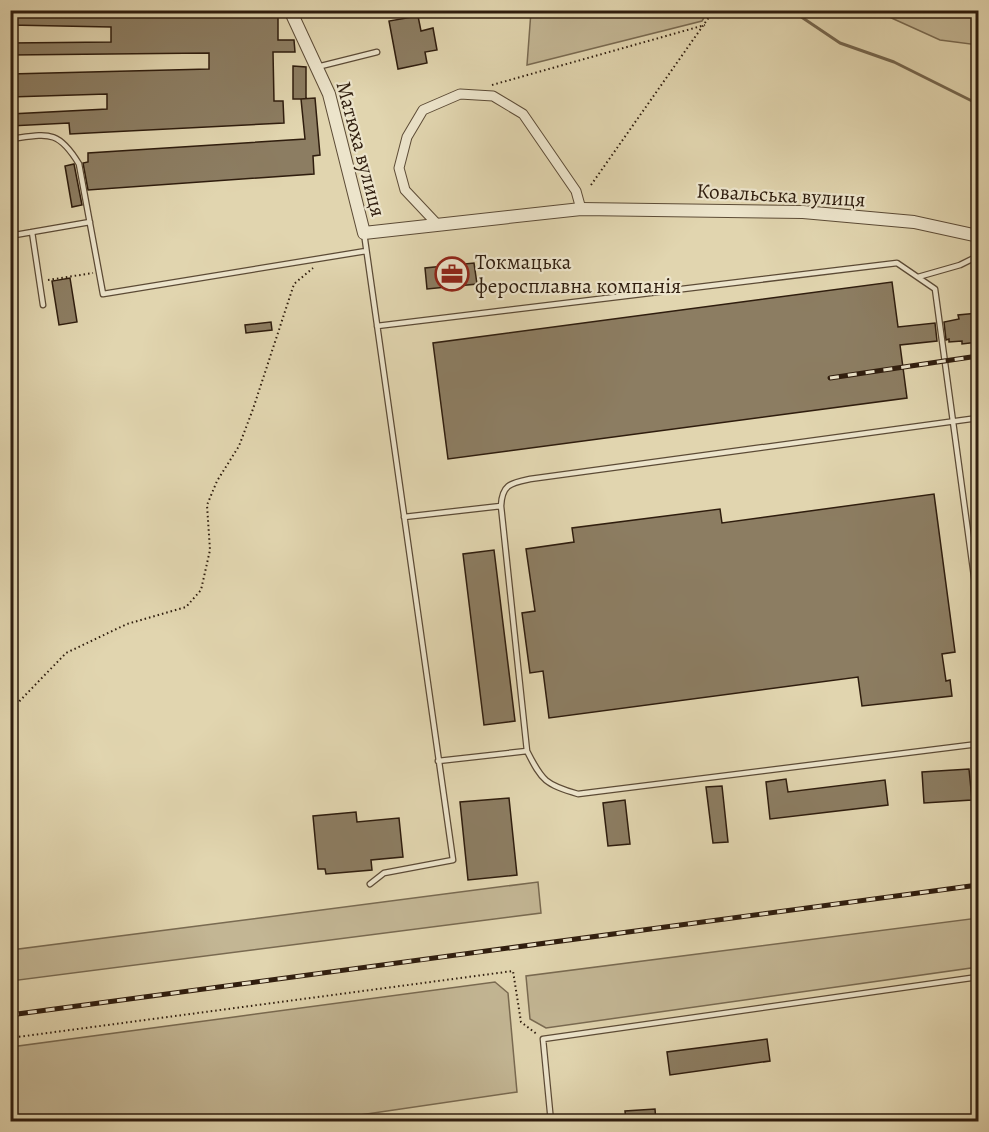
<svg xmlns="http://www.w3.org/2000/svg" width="989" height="1132" font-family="Alegreya,serif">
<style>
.green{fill:#c3b694;stroke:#796a51;stroke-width:1.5}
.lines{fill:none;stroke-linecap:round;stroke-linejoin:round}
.stream{stroke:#75664e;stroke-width:3}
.building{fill:#8c7d62;stroke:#2f1d0e;stroke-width:1.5}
.service-casing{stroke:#5c4b36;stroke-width:7}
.minor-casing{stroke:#5c4b36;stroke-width:11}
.tertiary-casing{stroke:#5c4b36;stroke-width:14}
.path{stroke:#2f1d0e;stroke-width:2;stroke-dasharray:1.5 3;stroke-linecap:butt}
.service{stroke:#ece4cb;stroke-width:4.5}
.minor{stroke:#ece4cb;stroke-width:9}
.tertiary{stroke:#ece4cb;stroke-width:12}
.rail-casing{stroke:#2f1d0e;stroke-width:5}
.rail{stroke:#ece4cb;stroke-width:3;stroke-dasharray:9;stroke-linecap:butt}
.labels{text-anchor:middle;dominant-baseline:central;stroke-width:4.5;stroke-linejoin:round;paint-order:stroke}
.street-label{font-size:21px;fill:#2f1d0e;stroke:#ece4cb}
.poi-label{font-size:21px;fill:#2f1d0e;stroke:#ece4cb;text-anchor:start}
</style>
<rect width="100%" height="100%" fill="#e1d5af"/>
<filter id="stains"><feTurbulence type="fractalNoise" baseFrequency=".00333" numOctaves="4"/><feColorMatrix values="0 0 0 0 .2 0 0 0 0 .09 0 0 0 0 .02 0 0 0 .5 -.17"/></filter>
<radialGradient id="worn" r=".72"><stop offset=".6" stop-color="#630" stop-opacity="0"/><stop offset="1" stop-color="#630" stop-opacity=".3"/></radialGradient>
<path class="green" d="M531 11V10L708 11 702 21 527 65Z
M876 11H978V45L940 40Z
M538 882 541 913 11 981V950Z
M978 918V967L546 1028 530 1019 526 976Z
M495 982 508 993 517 1092 312 1122 11 1121V1047Z"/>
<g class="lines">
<path class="stream" d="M791 10 840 43 894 62 978 104"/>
</g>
<path class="building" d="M10 10H278V40H294L295 52H273L274 101H283L284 123 70 134 69 123 10 126V114L107 109V94L10 97V74L209 69V53L10 55V43L111 42V27L10 25Z
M418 16 421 31 433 28 437 50 425 52 427 63 398 69 389 21Z
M293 66 306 67V99H293Z
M315 98 320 155 313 156 314 174 88 190 83 163 88 162V153L305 139 301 99Z
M74 164 82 205 72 207 65 166Z
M474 263 477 284 427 289 425 268Z
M70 278 77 322 59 325 52 281Z
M892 282 898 327 935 323 937 341 900 345 907 398 448 459 433 343Z
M978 313V342L962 344V341L949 342V339L946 340 944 322 959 319 958 315Z
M271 322 272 330 246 333 245 325Z
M934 494 955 652 942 654 946 681 950 680 952 696 862 706 858 677 549 718 543 671 530 673 522 613 535 611 526 549 574 542 572 528 720 509 722 523Z
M494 550 515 721 484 725 463 554Z
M969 769 972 800 924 803 922 772Z
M786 779 788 792 885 780 888 805 770 819 766 782Z
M722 786 728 842 713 843 706 787Z
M509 798 517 875 468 880 460 802Z
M625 800 630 844 608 846 603 803Z
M356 812 357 822 399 818 403 857 371 860 372 870 326 874 325 869H318L313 816Z
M767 1039 770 1061 670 1075 667 1052Z
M655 1109 656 1122H626L625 1111Z"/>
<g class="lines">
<g class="service-casing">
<path id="service" d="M317 67 377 52
M10 139C48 134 58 129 79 164L103 294 366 251
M32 232 43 305
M364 233 453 860 384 873 370 884
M15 235 90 222
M918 277 960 265 978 256
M377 326 897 263 935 289 978 606
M501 506 527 751
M404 517 501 506C502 484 511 483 530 479L978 418
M438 761 527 751C542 781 546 785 578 794L978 744
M551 1122 543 1039 978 977"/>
</g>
<g class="minor-casing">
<path id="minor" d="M437 224 405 190 399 168 407 137 423 110 460 94 493 96 523 114 576 191 581 209"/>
</g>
<g class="tertiary-casing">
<path id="tertiary" d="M290 10 329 94 364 233 581 209 803 212 914 222 978 236"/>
</g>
<path class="path" d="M492 85 705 25
M591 185 714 10
M48 280 93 273
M10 711 66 653 127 624 186 607 201 590 210 550 207 505 217 481 239 446 253 409 294 284 313 268
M10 1038 513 971 521 1022 538 1035"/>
<use href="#service" class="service"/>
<use href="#minor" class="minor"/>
<use href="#tertiary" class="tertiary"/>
<g class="rail-casing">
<path id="rail" d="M830 378 978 356
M10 1015 978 885"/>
</g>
<use href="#rail" class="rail"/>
</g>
<defs>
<g id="office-ring" transform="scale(1.725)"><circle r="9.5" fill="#ece4cb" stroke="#8f2418" stroke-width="1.5"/><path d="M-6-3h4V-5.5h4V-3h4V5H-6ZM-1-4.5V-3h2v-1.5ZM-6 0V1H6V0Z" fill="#8f2418"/></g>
</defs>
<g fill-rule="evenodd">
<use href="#office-ring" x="452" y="274"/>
</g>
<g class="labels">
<g class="street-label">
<text transform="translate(361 149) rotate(75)">Матюха вулиця</text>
<text transform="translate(781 195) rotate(3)">Ковальська вулиця</text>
</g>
<g class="poi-label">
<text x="475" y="262">Токмацька<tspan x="475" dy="24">феросплавна компанія</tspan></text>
</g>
</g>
<rect width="989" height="1132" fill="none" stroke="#e1d5af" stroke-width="36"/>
<rect x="12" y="12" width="965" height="1108" fill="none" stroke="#2f1d0e" stroke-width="3"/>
<rect x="18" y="18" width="953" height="1096" fill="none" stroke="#2f1d0e" stroke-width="1.5"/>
<rect width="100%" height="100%" filter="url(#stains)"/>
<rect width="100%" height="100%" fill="url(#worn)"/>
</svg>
